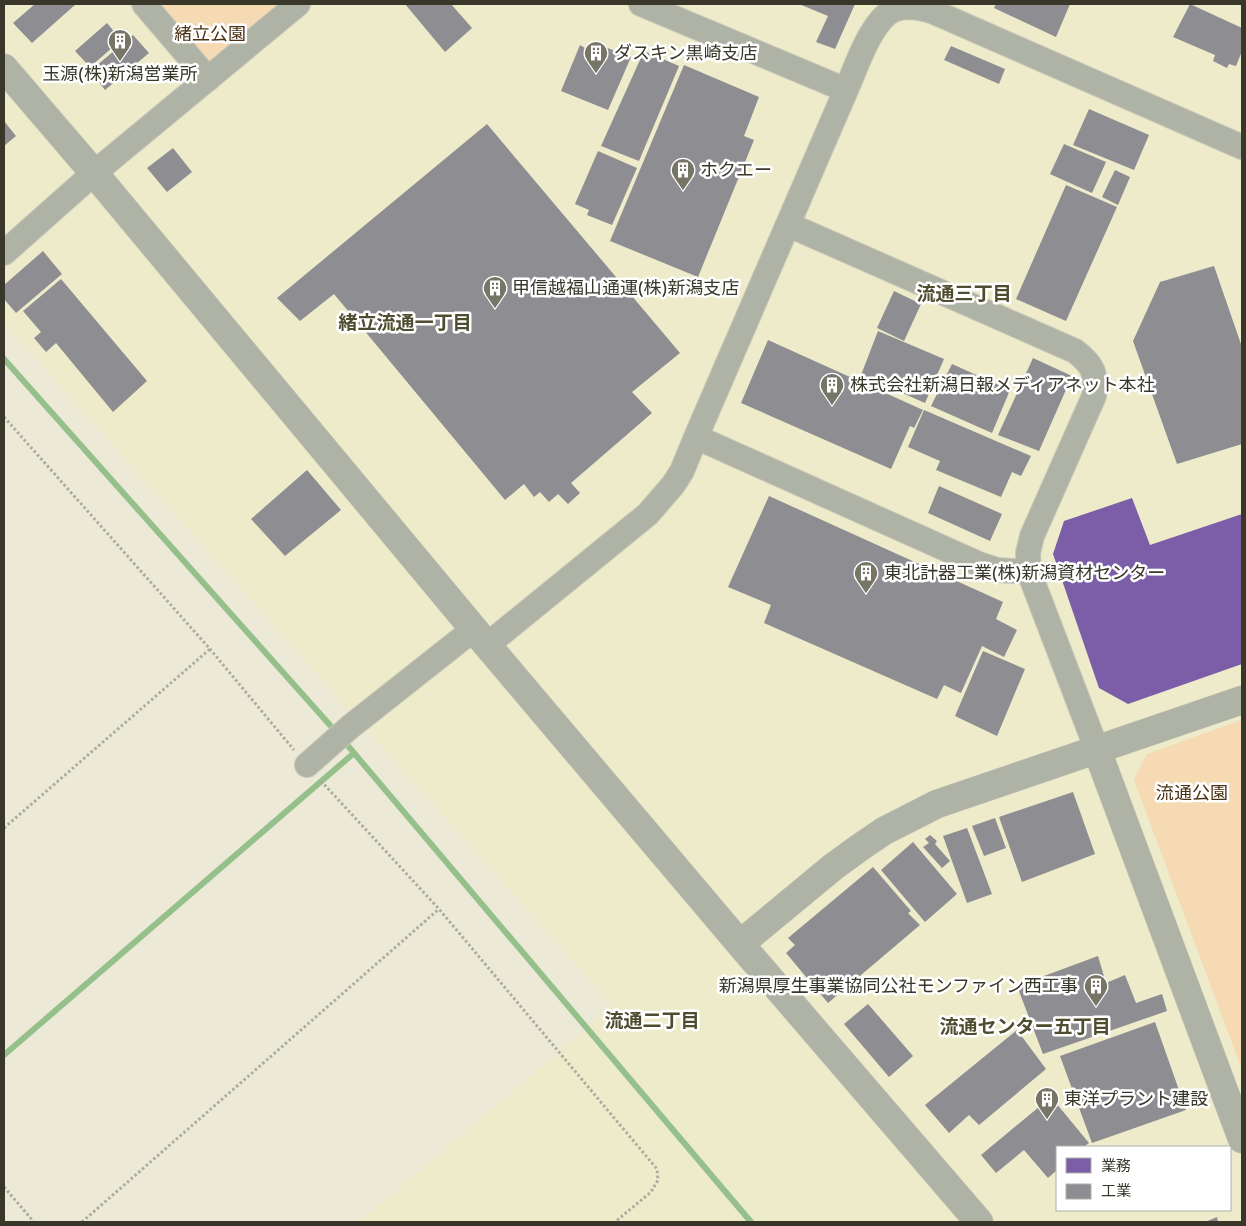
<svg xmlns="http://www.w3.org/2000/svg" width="1246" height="1226" font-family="'Varela Round','Noto Sans JP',sans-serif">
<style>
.built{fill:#edebca;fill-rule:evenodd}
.green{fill:#f6dab4}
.offices{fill:#7b5ea7}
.industry{fill:#8d8d92}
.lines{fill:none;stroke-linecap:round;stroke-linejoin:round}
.stream{stroke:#96c08b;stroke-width:6}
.minor-casing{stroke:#cac8b8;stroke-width:26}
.tertiary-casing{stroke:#cac8b8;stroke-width:29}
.path{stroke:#aaac9f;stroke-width:3;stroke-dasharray:2.5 2.5;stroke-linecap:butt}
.minor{stroke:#afb3a5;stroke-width:24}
.tertiary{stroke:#afb3a5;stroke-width:28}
.labels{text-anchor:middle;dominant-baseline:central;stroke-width:5;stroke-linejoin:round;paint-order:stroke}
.park-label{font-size:18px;fill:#493011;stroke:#fff}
.poi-label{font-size:18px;fill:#383729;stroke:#fff;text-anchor:start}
.neighbourhood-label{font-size:19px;font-weight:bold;fill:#4f4d2f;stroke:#fff}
</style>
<rect width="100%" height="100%" fill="#ecead6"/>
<path class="built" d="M4 4H1242V1222H359L613 1006 4 323ZM1057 1147H1230V1210H1057Z"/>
<path class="green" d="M144 4H295L206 77Z
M1242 720V1070L1134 780 1147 754Z"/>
<path class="offices" d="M1132 498 1150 545 1242 514V664L1128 704 1099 688 1053 554 1064 521Z"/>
<path class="industry" d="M35 4H76L32 43 13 23Z
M405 4H451L472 28 445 52Z
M799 4H855L835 49 816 42 828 16Z
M996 4H1070L1056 37 994 8Z
M1190 4 1242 28V51L1236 66 1229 64 1227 68 1213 61 1215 55 1173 37Z
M107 23 121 40 90 67 75 51Z
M133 35 149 53 105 90 90 71Z
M592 42 631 57 608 110 561 91 580 45 588 50Z
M951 46 1005 69 999 84 944 60Z
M644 51 679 66 639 161 601 146Z
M684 65 759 97 744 136 754 140 698 277 610 241Z
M1089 109 1149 135 1134 170 1073 145Z
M4 121 16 136 4 146Z
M487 124 680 353 632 392 652 413 571 483 580 493 568 504 558 494 549 502 540 492 534 497 524 484 505 500 334 294 300 321 277 298Z
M1064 144 1106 162 1092 193 1050 174Z
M173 148 192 172 167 192 147 168Z
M598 151 637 168 612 225 587 215 589 210 575 204Z
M1115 170 1130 177 1118 205 1102 197Z
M1066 185 1117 207 1066 321 1016 299Z
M43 251 62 274 16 313 4 299V285Z
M1214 266 1242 347V444L1177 464 1133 341 1160 282Z
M61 279 147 381 113 412 56 343 46 352 34 338 41 332 23 311Z
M894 291 921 304 904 341 877 328Z
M878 331 944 359 925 403 861 375Z
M768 340 923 410 914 428 910 426 891 469 741 403Z
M1033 358 1072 376 1039 451 998 435Z
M952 364 1010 390 992 433 931 406Z
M924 410 1031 456 1021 476 1012 472 1001 497 936 470 940 461 908 447Z
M307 470 341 510 285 556 251 519Z
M939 486 1002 514 990 541 928 513Z
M769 496 1003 602 996 619 1017 630 1004 657 982 646 961 693 944 685 937 699 764 623 771 605 728 587Z
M983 651 1025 669 997 736 955 716Z
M1073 792 1095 854 1022 882 999 817Z
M995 818 1006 848 984 856 972 826Z
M967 828 992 894 967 903 943 836Z
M930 835 937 841 935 844 950 861 942 868 923 847 929 843 925 839Z
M913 842 957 894 925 922 881 870Z
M873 867 911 911 908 913 920 925 828 1003 786 953 795 945 788 938Z
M1098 956 1106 983 1125 975 1136 1003 1162 994 1167 1011 1043 1054 1017 986Z
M868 1004 913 1056 889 1077 844 1024Z
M1155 1022 1186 1110 1092 1143 1060 1056Z
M1017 1030 1046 1069 979 1125 969 1115 949 1133 925 1105Z
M1051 1097 1089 1143 1084 1147H1057V1170L1048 1178 1024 1150 996 1173 981 1155Z
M1217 1217 1218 1222H1205Z"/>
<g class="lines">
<path class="stream" d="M4 359 337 733
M343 740 751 1222
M4 1055 354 753"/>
<g class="minor-casing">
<path id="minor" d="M144 4 208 79
M641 4 846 90
M789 225 1075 351C1093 365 1097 373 1094 396L1032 536 1028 553 1029 572 1097 750
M4 253 94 173 298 4
M696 437 979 564 997 570 1029 572
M487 645 648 514 673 485 682 471 696 437 846 90C856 68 872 17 896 9 909 5 922 8 934 12L1242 147
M307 765 350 727 474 629"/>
</g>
<g class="tertiary-casing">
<path id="tertiary" d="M4 68 94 173 487 645 740 944 979 1222
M1097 750 1242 1139
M740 944 833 867 859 848 884 831 937 804 1242 700"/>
</g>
<path class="path" d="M4 417 210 649 294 750
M321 781 439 909 657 1169 658 1180 651 1192 615 1222
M4 828 210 649
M4 1187 34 1222
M82 1222 439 909"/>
<use href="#minor" class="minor"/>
<use href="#tertiary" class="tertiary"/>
</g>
<defs>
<g id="building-pin" transform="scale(1.25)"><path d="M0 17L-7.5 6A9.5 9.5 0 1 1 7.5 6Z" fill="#777666" stroke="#fff"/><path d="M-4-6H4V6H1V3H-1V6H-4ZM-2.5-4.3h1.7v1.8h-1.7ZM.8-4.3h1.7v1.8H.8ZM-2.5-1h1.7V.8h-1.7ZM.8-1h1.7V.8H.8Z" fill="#fff"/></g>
</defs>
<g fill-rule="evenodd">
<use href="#building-pin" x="120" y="41"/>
<use href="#building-pin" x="596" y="53"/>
<use href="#building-pin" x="683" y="170"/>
<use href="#building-pin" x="495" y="288"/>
<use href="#building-pin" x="832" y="385"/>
<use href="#building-pin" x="866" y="573"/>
<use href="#building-pin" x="1096" y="986"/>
<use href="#building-pin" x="1047" y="1099"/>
</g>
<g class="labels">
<g class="park-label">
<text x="210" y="34">緒立公園</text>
<text x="1192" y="793">流通公園</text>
</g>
<g class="poi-label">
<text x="614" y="53">ダスキン黒崎支店</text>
<text x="120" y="74" text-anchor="middle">玉源(株)新潟営業所</text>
<text x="700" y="170">ホクエー</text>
<text x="512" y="288">甲信越福山通運(株)新潟支店</text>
<text x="850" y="385">株式会社新潟日報メディアネット本社</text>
<text x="884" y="573">東北計器工業(株)新潟資材センター</text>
<text x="1078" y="986" text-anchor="end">新潟県厚生事業協同公社モンファイン西工事</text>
<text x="1064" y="1099">東洋プラント建設</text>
</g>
<g class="neighbourhood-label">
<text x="964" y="294">流通三丁目</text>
<text x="405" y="323">緒立流通一丁目</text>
<text x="652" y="1021">流通二丁目</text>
<text x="1025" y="1027">流通センター五丁目</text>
</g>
</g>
<rect width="1246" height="1226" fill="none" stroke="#383729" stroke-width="10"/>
<rect x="1056" y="1146" width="175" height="65" fill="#ffffff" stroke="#afafa9"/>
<rect x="1066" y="1158" width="25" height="15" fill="#7b5ea7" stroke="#afafa9"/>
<text x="1101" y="1171" font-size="15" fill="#383729">業務</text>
<rect x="1066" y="1184" width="25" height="15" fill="#8d8d92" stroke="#afafa9"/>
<text x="1101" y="1196" font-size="15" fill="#383729">工業</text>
</svg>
